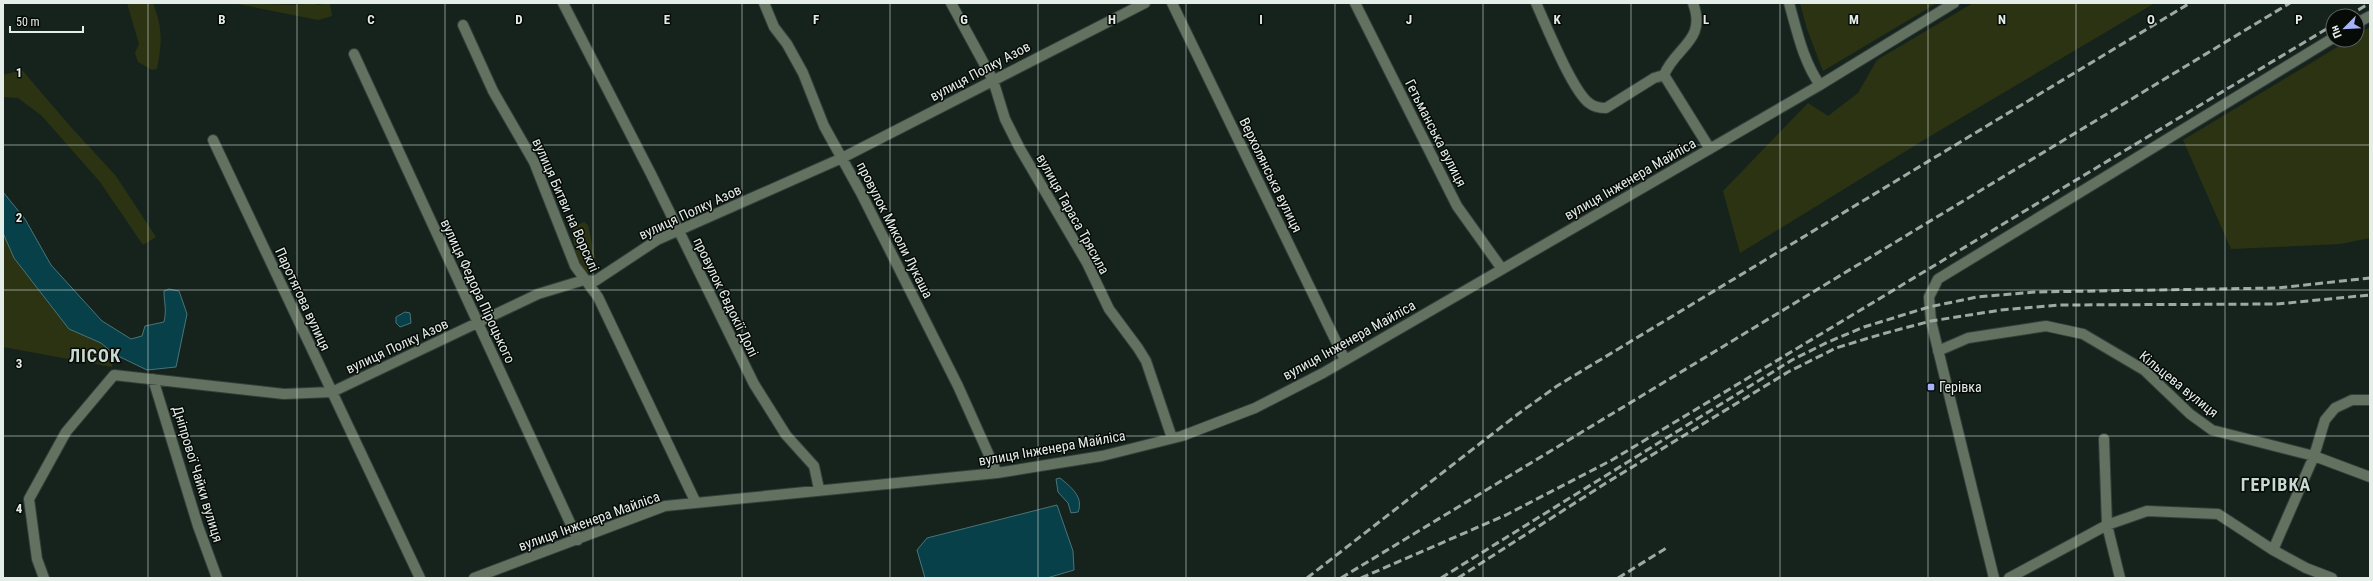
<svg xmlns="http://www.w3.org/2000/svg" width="2373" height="581" font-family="'Roboto Condensed',sans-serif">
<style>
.green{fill:#2c3312}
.water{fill:#074048;stroke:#4a7478}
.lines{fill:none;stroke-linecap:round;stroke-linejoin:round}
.minor-casing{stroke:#333f3a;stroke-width:12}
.minor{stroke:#627160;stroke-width:10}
.rail{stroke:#9fa9a4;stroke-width:3;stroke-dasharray:8 4;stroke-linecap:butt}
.grid{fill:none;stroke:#e5ede9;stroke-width:1;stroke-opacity:0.55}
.poi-dot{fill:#a6b1fc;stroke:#060b08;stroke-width:1.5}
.labels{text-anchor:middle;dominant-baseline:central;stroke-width:3;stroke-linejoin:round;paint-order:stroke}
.street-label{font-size:14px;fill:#e5ede9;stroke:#060b08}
.poi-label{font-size:14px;fill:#e5ede9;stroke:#060b08;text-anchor:start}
.district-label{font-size:18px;font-weight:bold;letter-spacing:1px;fill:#c9d9d1;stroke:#060b08}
.grid-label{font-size:13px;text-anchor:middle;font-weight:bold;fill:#e5ede9;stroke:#060b08;stroke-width:3;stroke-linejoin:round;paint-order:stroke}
</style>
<rect width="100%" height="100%" fill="#16231d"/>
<path class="green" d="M127 3H153C163 29 162 43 157 69L152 70 138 62 135 53 139 44Z
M233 3 294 5 316 3 317 5 330 3 332 16 318 20Z
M1800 3H1937L1823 71 1807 29Z
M1973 3H2155L1927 138 1740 253 1723 191 1808 103 1828 116 1858 93 1877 60Z
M2370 27V238L2340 244 2231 249 2183 140 2349 40H2357V35Z
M22 70 70 126 116 176 156 237 143 245 100 182 42 116 18 98 3 97V75Z
M584 222 588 225 597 268 592 272 586 273 579 266 572 251 575 247 572 233 574 226Z
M3 233 14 258 69 329 101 343 114 354 112 367 3 347Z"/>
<path class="water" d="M3 192 25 219 51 265 102 321 131 339 142 336 145 326 164 322C167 308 164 304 164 291L169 289 179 291 187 314 176 367 147 370 114 354 101 343 69 329 14 258 3 233Z
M405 312 410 313 411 323 400 327 396 323V317Z
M1060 478C1071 487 1084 497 1078 512L1071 513 1068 503 1058 492 1056 479Z
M1057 505 1073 551 1074 570 1047 578H925L917 550 927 538Z"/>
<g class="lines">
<g class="minor-casing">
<path id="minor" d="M563 3 651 174 754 384 786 435 814 466 819 489
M764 3 774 27 787 44 803 73 824 126 861 193 958 386 997 473
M951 3 993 80 1005 119 1019 147 1087 263 1109 309 1138 348 1146 361 1172 438
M1172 3 1345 360
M1355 3 1457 206 1502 269
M1536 3C1546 25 1572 90 1589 103 1594 107 1600 108 1606 108L1654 78 1664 75 1710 149
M1789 3C1797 31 1803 61 1820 85
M2357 23 2370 16
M463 25 493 91 534 162 575 266 598 297 696 503
M354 54 578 540
M1664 75C1676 46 1707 41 1693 3
M213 140 420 578
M1938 351 1968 338 2046 326 2083 334 2144 370 2190 414 2212 430 2314 456 2370 477
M153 379 198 526 217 578
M2104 439 2107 525 2120 578
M2273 550 2314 456 2325 420 2335 408 2352 400H2370
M44 578 37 559 29 499 66 432 114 375 284 394 332 392 538 294 584 280 595 281 657 240 842 158 1145 3
M474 578 665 506 997 473 1102 456 1182 436 1255 408 1323 373 1820 85 1954 3
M1994 578 1931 321 1929 297 1938 279 2333 38
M2009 578 2107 525 2147 511 2218 514 2273 550 2306 568 2332 578"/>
</g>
<use href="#minor" class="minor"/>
<path class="rail" d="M2348 16 2370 3
M1307 578 1518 414 1557 386 2190 3
M1341 578 2290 3
M1361 578 1506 515 1612 460 2333 25
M1441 578 1792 360 1828 342 1864 327 1929 307 1977 297 2035 292 2277 288 2370 278
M1458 578 1606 483 1788 372 1836 348 1882 334 1931 321 2001 310 2060 305 2277 304 2370 295
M1618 578 1668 547"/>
</g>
<path class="grid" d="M148 3V578M297 3V578M445 3V578M593 3V578M742 3V578M890 3V578M1038 3V578M1186 3V578M1335 3V578M1483 3V578M1631 3V578M1780 3V578M1928 3V578M2076 3V578M2225 3V578M3 145H2370M3 290H2370M3 436H2370"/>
<rect class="poi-dot" x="1927" y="383" width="8" height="8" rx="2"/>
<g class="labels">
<g class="street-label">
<text transform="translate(980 71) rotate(-28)">вулиця Полку Азов</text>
<text transform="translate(1436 133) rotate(63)">Гетьманська вулиця</text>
<text transform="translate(1271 175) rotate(64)">Верхолянська вулиця</text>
<text transform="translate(1630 179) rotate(-30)">вулиця Інженера Майліса</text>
<text transform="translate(566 205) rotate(66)">вулиця Битви на Ворсклі</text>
<text transform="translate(690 212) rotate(-25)">вулиця Полку Азов</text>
<text transform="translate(1073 214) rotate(61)">вулиця Тараса Трясила</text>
<text transform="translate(895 230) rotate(63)">провулок Миколи Лукаша</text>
<text transform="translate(478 291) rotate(65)">вулиця Федора Піроцького</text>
<text transform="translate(726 297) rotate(64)">провулок Євдокії Долі</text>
<text transform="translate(303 299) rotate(65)">Паротягова вулиця</text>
<text transform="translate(1349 340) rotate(-29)">вулиця Інженера Майліса</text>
<text transform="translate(397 346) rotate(-25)">вулиця Полку Азов</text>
<text transform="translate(2179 384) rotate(39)">Кільцева вулиця</text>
<text transform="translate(1052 448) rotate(-10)">вулиця Інженера Майліса</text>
<text transform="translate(198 474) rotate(73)">Дніпрової Чайки вулиця</text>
<text transform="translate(589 521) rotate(-20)">вулиця Інженера Майліса</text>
</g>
<g class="poi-label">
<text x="1939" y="387">Герівка</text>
</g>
<g class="district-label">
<text x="95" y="355">ЛІСОК</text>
<text x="2276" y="484">ГЕРІВКА</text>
</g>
</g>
<g class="grid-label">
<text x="222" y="24">B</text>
<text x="371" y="24">C</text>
<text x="519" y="24">D</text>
<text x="667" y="24">E</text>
<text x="816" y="24">F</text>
<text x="964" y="24">G</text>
<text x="1112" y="24">H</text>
<text x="1261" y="24">I</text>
<text x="1409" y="24">J</text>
<text x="1557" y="24">K</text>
<text x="1706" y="24">L</text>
<text x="1854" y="24">M</text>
<text x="2002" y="24">N</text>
<text x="2151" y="24">O</text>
<text x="2299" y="24">P</text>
<text x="19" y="77">1</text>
<text x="19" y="222">2</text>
<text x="19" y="368">3</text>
<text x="19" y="513">4</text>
</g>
<rect width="2373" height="581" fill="none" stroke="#e5ede9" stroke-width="8"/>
<g transform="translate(2345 28) rotate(246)"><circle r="19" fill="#060b08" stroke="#5f6562"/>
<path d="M0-3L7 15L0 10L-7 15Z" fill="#a6b1fc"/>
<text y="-6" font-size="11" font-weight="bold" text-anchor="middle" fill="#e5ede9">Пн</text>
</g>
<path d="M10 26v6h73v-6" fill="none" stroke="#e5ede9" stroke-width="2"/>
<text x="16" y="26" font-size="12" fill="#e5ede9" stroke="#060b08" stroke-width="3" paint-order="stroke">50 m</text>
</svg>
